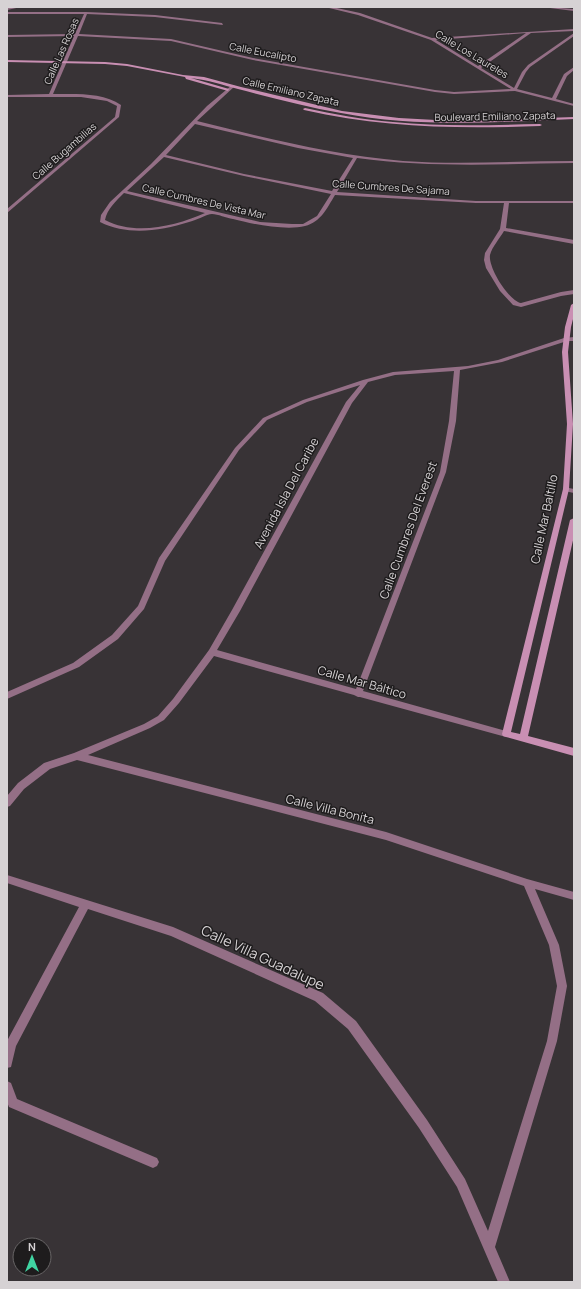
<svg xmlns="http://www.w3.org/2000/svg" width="581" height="1289" font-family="Manrope,sans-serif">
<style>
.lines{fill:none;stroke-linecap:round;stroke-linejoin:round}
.minor{fill:#946f86;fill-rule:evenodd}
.secondary{fill:#c98fb3;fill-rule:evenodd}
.labels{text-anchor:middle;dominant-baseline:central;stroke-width:3;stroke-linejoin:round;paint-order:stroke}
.far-street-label{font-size:10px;fill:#d6d2d4;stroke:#1e1c1d}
.street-label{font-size:12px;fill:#d6d2d4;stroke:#1e1c1d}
.near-street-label{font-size:14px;fill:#d6d2d4;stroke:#1e1c1d}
</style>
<rect width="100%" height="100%" fill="#383336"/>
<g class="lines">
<path class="minor" d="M13 7H21L7 10V8Z
M325 7H332L360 13 432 38 574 29V31L531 33 481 68 514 88 522 72 528 65 574 33V36L530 67 526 72 517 89 552 98 564 74 574 67V70L567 76 556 99 574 104V106L515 91 454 94 435 92 253 60 171 41 78 36 53 94C75 94 103 92 121 105L119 117 7 213V209L115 117 117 106 107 101 81 97H7V95L49 94 74 36 7 37V35L75 34 84 14H7V12H86L155 15 222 23 223 25 155 17 87 14 79 34 171 39 253 58 435 90 454 92 511 89 431 40 358 15ZM526 33 478 66 436 40Z
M548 7 574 9V11L550 8Z
M232 85 235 86 197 121C265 138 333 155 403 161 460 165 517 161 574 161V163C502 164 430 168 357 158L337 192 476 201H574V203H509L506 228 574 240V244L504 231C500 238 492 247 490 255 488 268 509 301 521 303L561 292 574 290V294L561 296 521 307 513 305 500 291 486 268 484 260 485 253 500 229 504 203H476L335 195C327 208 321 222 305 226 286 231 252 224 233 219 226 218 218 214 212 214 207 214 195 221 189 222 160 231 128 236 100 222L101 215 110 202 151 164 207 106ZM195 124 298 148 353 158 332 191 244 174 166 155ZM164 157 244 176 331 194 317 216 303 224H292L260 222 127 191ZM124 193 205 213C176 226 135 236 105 220 107 209 116 201 124 193Z
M574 337V341H567L502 362 460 370 456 421 446 472 363 691 506 731 509 732 510 734 509 736 506 737 360 697H358L354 695 214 656 179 703 164 720 150 728 88 755 386 832 527 879 574 892V900L535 889 559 945 567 986 557 1041 495 1247 510 1282H498L457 1187 419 1128 348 1029 315 1001 171 936 88 909 16 1046 11 1067 7 1068V1041L79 907 7 883V875L173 927 323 993 356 1021 427 1120 465 1179 488 1231 547 1041 557 986 549 945 524 886 386 840 77 760 50 769 24 789 10 806 7 807V796L18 783 44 763 74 753 144 724 158 716 173 699 209 650 232 610 346 402 360 385 307 402 267 420 239 450 165 561 144 609 118 639 79 667 7 699V692L73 663 112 635 138 606 159 558 235 448 263 418 303 400 363 380 393 372 468 366 498 360 564 338ZM454 371 449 421 440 472 356 689 217 650 240 611 352 403 368 382 395 375Z
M564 487 574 489V493L564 491 563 489Z
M7 1081 11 1083 17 1099 157 1158 159 1162 157 1166 153 1168 9 1107 7 1102Z"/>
<path class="secondary" d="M7 60 105 62 127 64 183 75 204 77 241 87 342 111 399 118 454 121 574 117V119C497 122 418 128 341 113 307 107 272 98 238 89 223 85 208 80 191 78L229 89 228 91 186 79 185 77 127 66 105 64 7 62Z
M305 108C334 114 363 120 393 122 442 127 491 125 540 124L542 125 540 126C460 129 382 128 304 110L303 109Z
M574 303V315L571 327 568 352 573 424 569 489 511 732 520 734 570 520 574 518V536L528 736 574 748V756L506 737 503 736 502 734 563 489 567 424 562 352 565 327 571 305Z"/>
</g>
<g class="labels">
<g class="far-street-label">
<text transform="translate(61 51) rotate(-66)">Calle Las Rosas</text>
<text transform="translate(263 52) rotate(11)">Calle Eucalipto</text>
<text transform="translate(472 54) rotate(31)">Calle Los Laureles</text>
<text transform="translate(291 91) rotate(13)">Calle Emiliano Zapata</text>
<text transform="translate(495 116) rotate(-1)">Boulevard Emiliano Zapata</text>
<text transform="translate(64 151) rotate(-41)">Calle Bugambilias</text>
<text transform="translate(391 187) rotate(4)">Calle Cumbres De Sajama</text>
<text transform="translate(204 201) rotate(13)">Calle Cumbres De Vista Mar</text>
</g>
<g class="street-label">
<text transform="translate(286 493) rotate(-62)">Avenida Isla Del Caribe</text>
<text transform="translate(544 519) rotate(-78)">Calle Mar Baltillo</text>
<text transform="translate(408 530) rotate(-70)">Calle Cumbres Del Everest</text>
<text transform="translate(362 682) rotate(16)">Calle Mar Báltico</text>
<text transform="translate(330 809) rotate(14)">Calle Villa Bonita</text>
</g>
<g class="near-street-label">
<text transform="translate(263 957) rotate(25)">Calle Villa Guadalupe</text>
</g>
</g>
<rect width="581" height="1289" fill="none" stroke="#d6d2d4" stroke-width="16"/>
<g transform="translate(32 1257)"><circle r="19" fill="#1e1c1d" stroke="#686566"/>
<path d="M0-3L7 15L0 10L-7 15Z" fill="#40d4a2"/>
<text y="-6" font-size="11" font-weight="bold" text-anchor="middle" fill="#d6d2d4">N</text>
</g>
</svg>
